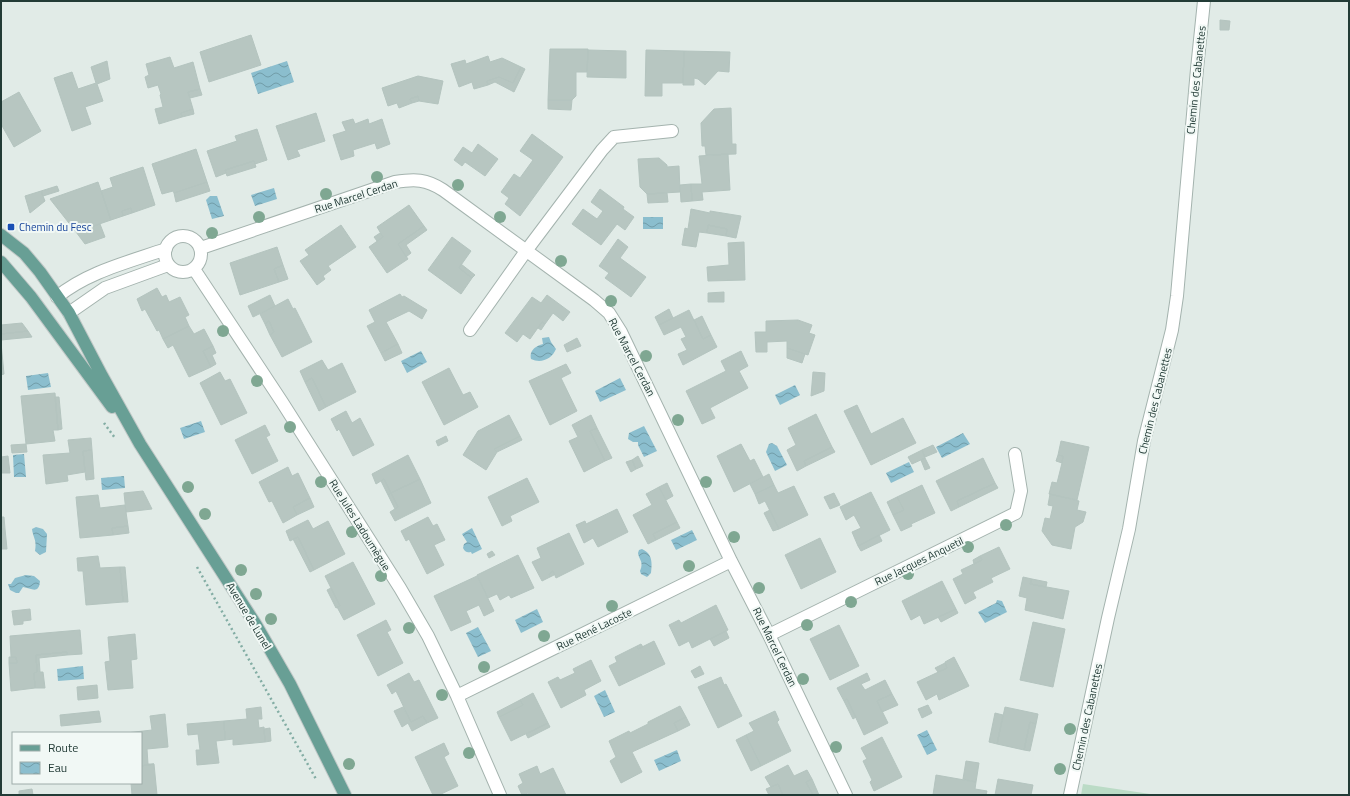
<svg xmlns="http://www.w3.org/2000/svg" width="1350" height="796" font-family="'Titillium Web',sans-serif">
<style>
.grass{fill:#bbdbc6}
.water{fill:url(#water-waves)}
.building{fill:#b7c6c1;stroke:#b4c4bf}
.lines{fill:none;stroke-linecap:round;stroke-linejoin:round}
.minor-casing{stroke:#a4b3ae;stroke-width:14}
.major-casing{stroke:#c1c8c7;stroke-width:14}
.path{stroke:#83ada4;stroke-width:2.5;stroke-dasharray:2 3;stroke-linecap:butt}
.minor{stroke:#fff;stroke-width:12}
.major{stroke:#689f95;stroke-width:12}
.tree{fill:#7fa792}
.transit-dot{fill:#1a4fb4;stroke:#f1f8f5;stroke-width:1.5}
.labels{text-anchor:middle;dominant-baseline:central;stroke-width:4;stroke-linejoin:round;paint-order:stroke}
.street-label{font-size:11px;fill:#223b36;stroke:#f1f8f5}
.transit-label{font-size:11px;fill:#164399;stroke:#f1f8f5;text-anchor:start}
</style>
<defs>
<pattern id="water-waves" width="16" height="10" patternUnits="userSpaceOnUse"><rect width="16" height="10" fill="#8bbece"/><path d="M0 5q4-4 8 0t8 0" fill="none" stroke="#719ca8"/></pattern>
</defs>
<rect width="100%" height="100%" fill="#e1ebe7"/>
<path class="grass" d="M1083 784 1157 795H1081Z"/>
<path class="water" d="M287 61 294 82 258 94 251 73Z
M274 188 277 199 255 206 251 195Z
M210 196H217L224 216 212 219 206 200Z
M643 217H663V229H643Z
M549 337 551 342 556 349C552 359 541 364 531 359 529 351 535 346 543 344L542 338Z
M421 351 427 362 407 373 401 361Z
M48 373 51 387 28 390 26 376Z
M620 378 626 390 600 402 595 391Z
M795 385 800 395 780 405 775 395Z
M201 421 205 432 184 439 180 428Z
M644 426 657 451 644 457 638 445V442H633L628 439 629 433Z
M963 433 970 444 942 458 936 447Z
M772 443 777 446 787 465 775 471 766 452 769 444Z
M24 454 26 477H14L13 455Z
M909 462 914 472 891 483 886 473Z
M124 476 125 488 102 490 101 478Z
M36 527 43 529 47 534 46 552 40 555 35 551C37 539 33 538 32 529Z
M472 528 482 549 472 554 471 552C467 553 465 552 463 548L464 544 467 542 462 534Z
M692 530 697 540 676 550 671 540Z
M642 549C653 554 652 563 651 573L647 577 641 574 640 571C644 561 639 560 638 553L639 550Z
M26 575 34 576 40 581C39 595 31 588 23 587L19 593H16L10 590 8 584H11L15 578Z
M997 600 1002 601 1007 612 985 623 978 612 996 603Z
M537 609 543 622 521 633 515 620Z
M478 627 491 651 478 657 466 633Z
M83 666 84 679 58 681 57 669Z
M605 690 615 712 604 717 594 696Z
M927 730 937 750 927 755 917 735Z
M677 750 681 761 659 771 654 760Z"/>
<path class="building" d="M1220 20 1230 21 1229 30H1220Z
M251 35 261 65 209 82 200 52Z
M550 49H588L587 72H576V96L572 100H548Z
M588 50 626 51V78L587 77Z
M646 50 684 51 683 83H662V96H645Z
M684 51 730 52 729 72 718 71 705 85 698 79 694 78V85H683Z
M488 56 490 62 502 58 521 67 513 83 499 77 487 81 488 85 474 89 472 82 459 87 451 64 465 60 466 64Z
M170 57 174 68 193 62 200 89 188 92 193 109 181 113 182 117 159 124 155 109 163 107 160 95 161 94 158 85 148 88 145 77 149 75 146 64Z
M107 61 110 79 97 84 103 101 85 107 91 124 72 131 54 78 72 72 78 89 96 83 91 67Z
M521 67 525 69 514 92 495 82 488 85 487 81 499 77 513 83Z
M418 76 443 81 438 104 419 101 418 96 410 99 412 103 399 108 397 103 388 106 382 88Z
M200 89 202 95 190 98 188 92Z
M19 92 41 131 14 147 1 124V102Z
M418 96 419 101 412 103 410 99Z
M548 100H572L571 110 548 109Z
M731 108 732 144H736V154L706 155 705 146H702L701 123 714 109Z
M193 109 194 114 182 117 181 113Z
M316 113 325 141 297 150 300 156 288 160 276 126Z
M353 119 355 124 368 119 369 124 382 119 390 144 377 149 375 143 353 150 354 156 341 160 333 135 346 131 342 122Z
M257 129 267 160 255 164 254 161 225 170 226 173 216 177 207 151 237 141 235 136Z
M532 134 563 157 520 216 505 204 509 198 501 192 514 174 520 178 533 160 520 151Z
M478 144 498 159 485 176 465 162 462 166 454 160 463 147 472 153Z
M196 149 207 182 174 193 173 191 162 194 152 164Z
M728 154 730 190 702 192 703 200 692 201 691 184H702L699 156Z
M659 158 667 165V167L679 166 680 192 647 194 640 187 638 159Z
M254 161 256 167 227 176 225 170Z
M143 167 155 205 132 213 131 208 122 211 123 216 111 220 101 191 113 187 110 178Z
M98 182 111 220 76 232 50 199Z
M207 182 210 191 176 202 174 193Z
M691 184 692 201 681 202 680 185Z
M57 186 59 191 43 196 41 191Z
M600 189 624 207 623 209 634 217 625 230 617 224 601 245 572 224 583 209 597 219 603 211 591 202Z
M41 191 45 201 30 213 25 196Z
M667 193 668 202 648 203 647 194Z
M409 205 424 226 398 244 408 259 387 273 369 247 383 237 377 227Z
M131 208 132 213 123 216 122 211Z
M691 209 710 213V211L741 216 736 238 726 236 727 229 708 225 707 233 699 232 696 247 682 245 685 228 688 229Z
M100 224 105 237 85 244 76 232Z
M341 225 356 247 328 266 331 270 323 276 325 279 317 285 300 261 309 255 305 250Z
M708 225 727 229 726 236 707 233Z
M424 226 427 230 406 245 411 253 406 257 398 244Z
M380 233 383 237 377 241 374 237Z
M452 237 471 251 459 268 472 278 461 294 428 270Z
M618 239 628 247 620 258 646 277 631 297 605 278 609 273 599 266Z
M744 242 745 280 708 281 707 267 729 265 728 243Z
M277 247 283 265 274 269 279 282 240 295 230 263Z
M461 264 475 275 472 278 459 268Z
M283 265 288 279 279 282 274 269Z
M157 288 162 297 166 295 169 302 180 297 189 315 185 317 189 326 163 339 159 330 157 331 145 309 142 311 137 299Z
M724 292V302H708V293Z
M400 294 402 297 404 296 427 310 422 319 409 311 386 322 398 344 381 353 367 326 375 322 369 310Z
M270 295 275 306 253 317 248 306Z
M547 295 570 312 563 321 553 313 545 324 542 322 530 339 523 334 517 342 505 333 532 297 541 303Z
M288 299 293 309 295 308 312 342 282 357 270 335 274 332 269 321 265 324 260 314Z
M669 309 673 318 659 325 655 317Z
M689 310 703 339 711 335 717 347 683 365 678 354 687 350 681 339 686 337 681 327 664 335 659 325Z
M702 316 711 335 703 339 694 320Z
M798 320 812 325 809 333 815 335 808 355 787 348V341L767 342V352H756L755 332H766V321Z
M269 321 274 332 270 335 265 324Z
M542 322 545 324 541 330 538 328Z
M22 323 28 331 1 334V325Z
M189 326 194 334 204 329 213 346 203 351 211 367 189 377 173 345 168 348 163 339Z
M28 331 32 337 1 340V334Z
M577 338 581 346 567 352 564 345Z
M1 343 4 374 1 375Z
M398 344 402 353 385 361 381 353Z
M213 346 216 353 212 355 216 364 211 367 203 351Z
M787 348 805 354 802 363 787 358Z
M741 351 748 366 739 371 748 388 710 408 715 418 702 424 686 391 726 371 721 361Z
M322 360 328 370 342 363 356 392 326 407 312 378 305 382 300 371Z
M566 364 571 373 561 378 577 411 550 425 529 381Z
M449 368 463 395 470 392 478 407 444 425 422 382Z
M220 372 225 381 230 379 247 413 221 425 200 383Z
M813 372 825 373 824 391 811 396Z
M312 378 326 407 319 411 305 382Z
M55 393 58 430H53L55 441 26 444 21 396Z
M55 397H59L62 429 58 430Z
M857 405 871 434 903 418 916 443 871 465 844 411Z
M346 411 352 423 360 418 374 445 353 456 339 429 337 431 331 419Z
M816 414 832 447 804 461 806 466 797 471 787 450 796 445 788 428Z
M509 415 520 436 494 449 497 452 486 470 463 455 478 431Z
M591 415 597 428 590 431 605 461 584 472 569 441 578 437 572 425Z
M265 425 270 435 266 437 278 461 252 474 235 440Z
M597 428 612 458 605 461 590 431Z
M446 436 448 441 438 446 436 441Z
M520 436 522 440 497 452 494 449Z
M91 438 92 450 83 451 85 472 67 475 68 481 46 484 43 455 70 453 68 440Z
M1061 441 1089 447 1077 500 1049 494 1052 482 1057 483 1062 463 1063 456 1058 455Z
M26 444 27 452 12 453 11 445Z
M741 444 750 461 754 459 763 477 734 492 717 456Z
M933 445 937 452 925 457 922 450Z
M832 447 835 452 806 466 804 461Z
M92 450 94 479 86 480 83 451Z
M922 450 925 458 912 464 908 457Z
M408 455 420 479 391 493 384 479 376 484 372 474Z
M1058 455 1063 456 1062 463 1056 461Z
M8 456 10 473H1V457Z
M638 456 643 466 636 469 632 460Z
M925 458 930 468 925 470 921 460Z
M983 458 995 483 957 501 959 507 951 511 936 481Z
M632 460 636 469 631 472 626 462Z
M288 467 292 476 298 473 310 498 293 507 297 515 283 523 272 501 269 502 259 482Z
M769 474 774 485 755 494 750 484Z
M527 478 539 502 510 516 512 521 502 526 488 497Z
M384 479 391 493 388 495 381 481Z
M420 479 431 503 395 521 390 512 398 507 391 493Z
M667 483 673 496 666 500 659 487Z
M995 483 998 488 959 507 957 501Z
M774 485 778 493 794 486 808 515 779 529 765 501 759 504 755 494Z
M922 485 935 513 911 524 912 526 901 531 893 515 904 510 897 497Z
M659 487 677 522 653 534 656 540 648 544 633 515 652 505 646 494Z
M143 491 152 509 126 512 124 493Z
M871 492 890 530 858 546 852 532 861 528 854 515 846 520 840 507Z
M391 493 398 507 395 509 388 495Z
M834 493 840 505 830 509 824 497Z
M1050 494 1079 501 1077 510 1086 512 1083 522 1075 527 1071 549 1052 545 1042 531 1045 518 1050 519 1053 506 1048 505Z
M98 495 100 508 125 505 128 526 112 528 113 535 80 538 76 497Z
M897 497 904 510 893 515 887 502Z
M310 498 314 507 297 515 293 507Z
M617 509 628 532 598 547 593 538 584 543 576 525 585 521 586 524Z
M770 510 779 529 773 531 764 513Z
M1 517H4L5 529H1Z
M428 517 433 526 437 524 445 540 434 545 444 565 427 574 409 539 406 541 401 531Z
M308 520 313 529 328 521 345 554 314 570 298 537 290 541 286 531Z
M677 522 680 528 656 540 653 534Z
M128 526 129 533 113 535 112 528Z
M1 529H5L7 549H1Z
M569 533 584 564 556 578 553 571 549 574 550 577 542 581 532 562 541 558 537 548Z
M879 535 882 541 861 551 858 546Z
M298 537 314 570 310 572 293 539Z
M820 538 836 572 801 589 785 555Z
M999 547 1010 569 991 578 993 582 973 592 976 598 965 604 953 579 963 574 961 570 982 560 980 556Z
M492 551 495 555 489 558 487 554Z
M518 555 534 588 511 598 509 595 500 600 497 594 488 598 477 575Z
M98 556 100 568 120 567 123 602 86 605 83 571H78L77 558Z
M980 556 982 560 974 564 973 560Z
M353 562 375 604 344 620 337 607 340 606 325 576Z
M120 567H125L128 602H123Z
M553 571 554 575 550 577 549 574Z
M477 576 494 611 484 616 479 605 466 611 471 622 451 631 434 596Z
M1023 577 1032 579 1030 584 1069 591 1063 619 1025 610 1027 598 1019 596Z
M1032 579 1047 582 1046 587 1030 584Z
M942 581 956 609 924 624 920 615 911 620 902 601Z
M331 588 340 606 336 608 327 590Z
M716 605 728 630 692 648 689 641 679 646 669 625 679 620 681 623Z
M30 609 31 620 23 621V624L14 625 12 611Z
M956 609 958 613 941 622 938 617Z
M386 620 391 630 387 632 403 663 378 676 357 635Z
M1033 622 1065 629 1053 687 1020 680Z
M839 625 859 666 830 680 810 639Z
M80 630 82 654 67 655V652L36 655 37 672 34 673 35 688 11 691 9 663H17L16 657H11L10 636Z
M726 631 729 638 714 646 710 639Z
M135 634 137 659 131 660 133 688 108 690 105 662 110 661 108 637Z
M654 641 665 664 619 686 609 666 617 662 615 657 637 646 638 649Z
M641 644 643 647 638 649 637 646Z
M67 652V655L39 658 40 672H43L45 688H35L34 673 37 672 36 655Z
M9 657H16L17 663H9Z
M954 657 969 686 939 700 937 694 926 700 917 682 947 668 945 662Z
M591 660 601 681 584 690 586 695 561 708 548 682 558 677 560 680 575 673 573 669Z
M945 663 947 668 938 672 935 668Z
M700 666 704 674 695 678 691 671Z
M409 673 414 682 419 680 438 718 427 723 423 716 411 722 396 691 392 694 387 685Z
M867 673 870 680 861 684 865 690 885 680 892 694 877 701 888 723 864 735 847 699 844 701 837 688Z
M721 677 724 685 726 684 742 716 718 728 698 687Z
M97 685 98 698 78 700 77 687Z
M533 693 548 723 511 741 499 717 523 705 520 700Z
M892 694 898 705 882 712 877 701Z
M847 699 856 717 853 719 844 701Z
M520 700 523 705 499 717 497 712Z
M928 705 932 713 922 718 918 709Z
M680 706 686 717 674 723 678 731 632 752 642 772 621 783 610 761 616 757 609 741 629 731 630 733 648 724V722Z
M261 707 262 719H258L259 728 264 727 265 742 233 745V739L225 740 224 721 247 719 246 709Z
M403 707 411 722 423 716 427 723 412 731 408 723 402 727 394 711Z
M1005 707 1038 714 1036 724 1030 722 1024 750 997 744Z
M99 711 101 722 61 726 60 715Z
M775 711 779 720 777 722 791 751 761 766 746 735 754 731 749 723Z
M995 713 1003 715 997 744 989 742Z
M165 714 168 747 147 749 148 764H154L141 766V733H126L152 730 150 716Z
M686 717 690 725 678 731 674 723Z
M224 721 225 740 216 741 219 763 197 765 196 750H200L198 734 188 735 187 724Z
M1030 722 1036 724 1030 751 1024 750Z
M548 723 550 727 528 738 526 734Z
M270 728 271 741 265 742 264 729Z
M746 735 761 766 751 771 736 740Z
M882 737 902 777 874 791 870 782 872 780 863 761 867 759 861 748Z
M444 743 449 754 444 757 458 786 439 795H433L415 757Z
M966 761 979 763 976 782 963 779Z
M154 764 157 795H132L131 783H141V766Z
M788 765 794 776 807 770 812 779 806 782 813 795H783L778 784 771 787 765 777Z
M537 766 540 774 553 768 566 795H529L528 793 522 795 518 786 523 783 519 774Z
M936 775 976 782 975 789 987 791 986 795H933Z
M812 779 819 795H813L806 782Z
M998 779 1033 785 1031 795H995Z
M778 784 783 795H769L766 789Z
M32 789 33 795H19V791Z"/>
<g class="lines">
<g class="minor-casing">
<path id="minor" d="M165 254a18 18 0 1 1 36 0a18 18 0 1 1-36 0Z
M201 248 395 182C415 179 426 179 443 190L594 300 609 313 621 332 731 561 769 635 846 795
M194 269 282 402 400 588 428 636 457 696 500 795
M57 297C87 272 129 262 166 249
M69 313 105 288 168 265
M470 330 526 251 602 150 614 137 672 131
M769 635 1016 513 1021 491 1015 454
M457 696 731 561
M1070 795 1108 618 1129 529 1144 441 1172 330 1177 296 1197 69 1204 1"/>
</g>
<g class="major-casing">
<path id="major" d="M1 235 24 253 40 272 69 313 102 376 140 444 256 625 290 684 345 795
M1 262 31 297 112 407"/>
</g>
<path class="path" d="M104 423 115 438
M197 567 316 779"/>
<use href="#minor" class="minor"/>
<use href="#major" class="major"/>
</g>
<g class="tree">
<circle cx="377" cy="177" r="6"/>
<circle cx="458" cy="185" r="6"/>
<circle cx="326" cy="194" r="6"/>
<circle cx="259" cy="217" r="6"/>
<circle cx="500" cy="217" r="6"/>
<circle cx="212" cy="233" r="6"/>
<circle cx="561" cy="261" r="6"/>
<circle cx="611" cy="301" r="6"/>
<circle cx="223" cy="331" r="6"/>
<circle cx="646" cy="356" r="6"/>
<circle cx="257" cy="381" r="6"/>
<circle cx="678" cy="420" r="6"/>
<circle cx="290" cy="427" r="6"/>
<circle cx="321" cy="482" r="6"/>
<circle cx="706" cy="482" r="6"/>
<circle cx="188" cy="487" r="6"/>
<circle cx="205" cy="514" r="6"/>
<circle cx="1006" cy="525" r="6"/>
<circle cx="352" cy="532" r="6"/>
<circle cx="734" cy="537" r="6"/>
<circle cx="968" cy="547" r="6"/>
<circle cx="689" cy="566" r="6"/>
<circle cx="241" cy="570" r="6"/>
<circle cx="908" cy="574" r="6"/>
<circle cx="381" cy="576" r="6"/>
<circle cx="759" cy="588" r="6"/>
<circle cx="256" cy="594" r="6"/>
<circle cx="851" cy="602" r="6"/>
<circle cx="612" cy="606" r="6"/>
<circle cx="271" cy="619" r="6"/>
<circle cx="807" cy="625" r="6"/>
<circle cx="409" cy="628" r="6"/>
<circle cx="544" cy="636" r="6"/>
<circle cx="484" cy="667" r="6"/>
<circle cx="803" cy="679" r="6"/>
<circle cx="442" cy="695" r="6"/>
<circle cx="1070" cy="729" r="6"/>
<circle cx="836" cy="747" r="6"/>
<circle cx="469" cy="753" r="6"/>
<circle cx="349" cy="764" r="6"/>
<circle cx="1060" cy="769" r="6"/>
</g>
<rect class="transit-dot" x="7" y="223" width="8" height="8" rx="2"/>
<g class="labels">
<g class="street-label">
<text transform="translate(1196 80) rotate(-84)">Chemin des Cabanettes</text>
<text transform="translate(356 196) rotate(-18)">Rue Marcel Cerdan</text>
<text transform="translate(632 357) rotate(62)">Rue Marcel Cerdan</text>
<text transform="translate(1155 401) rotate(-76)">Chemin des Cabanettes</text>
<text transform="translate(360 525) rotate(58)">Rue Jules Ladoumègue</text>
<text transform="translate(919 561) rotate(-26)">Rue Jacques Anquetil</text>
<text transform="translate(249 616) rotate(59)">Avenue de Lunel</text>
<text transform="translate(594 629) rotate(-26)">Rue René Lacoste</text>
<text transform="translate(775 647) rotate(64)">Rue Marcel Cerdan</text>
<text transform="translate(1087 717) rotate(-78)">Chemin des Cabanettes</text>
</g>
<g class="transit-label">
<text x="19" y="227">Chemin du Fesc</text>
</g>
</g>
<rect width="1350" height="796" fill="none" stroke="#223b36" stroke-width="4"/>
<rect x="12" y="732" width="130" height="52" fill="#f1f8f5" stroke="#9eaca9"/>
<rect x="20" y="745" width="20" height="6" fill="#689f95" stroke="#9eaca9"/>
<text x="48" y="752" font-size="12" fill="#223b36">Route</text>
<rect x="20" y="762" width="20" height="12" fill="url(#water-waves)" stroke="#9eaca9"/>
<text x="48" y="772" font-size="12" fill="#223b36">Eau</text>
</svg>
